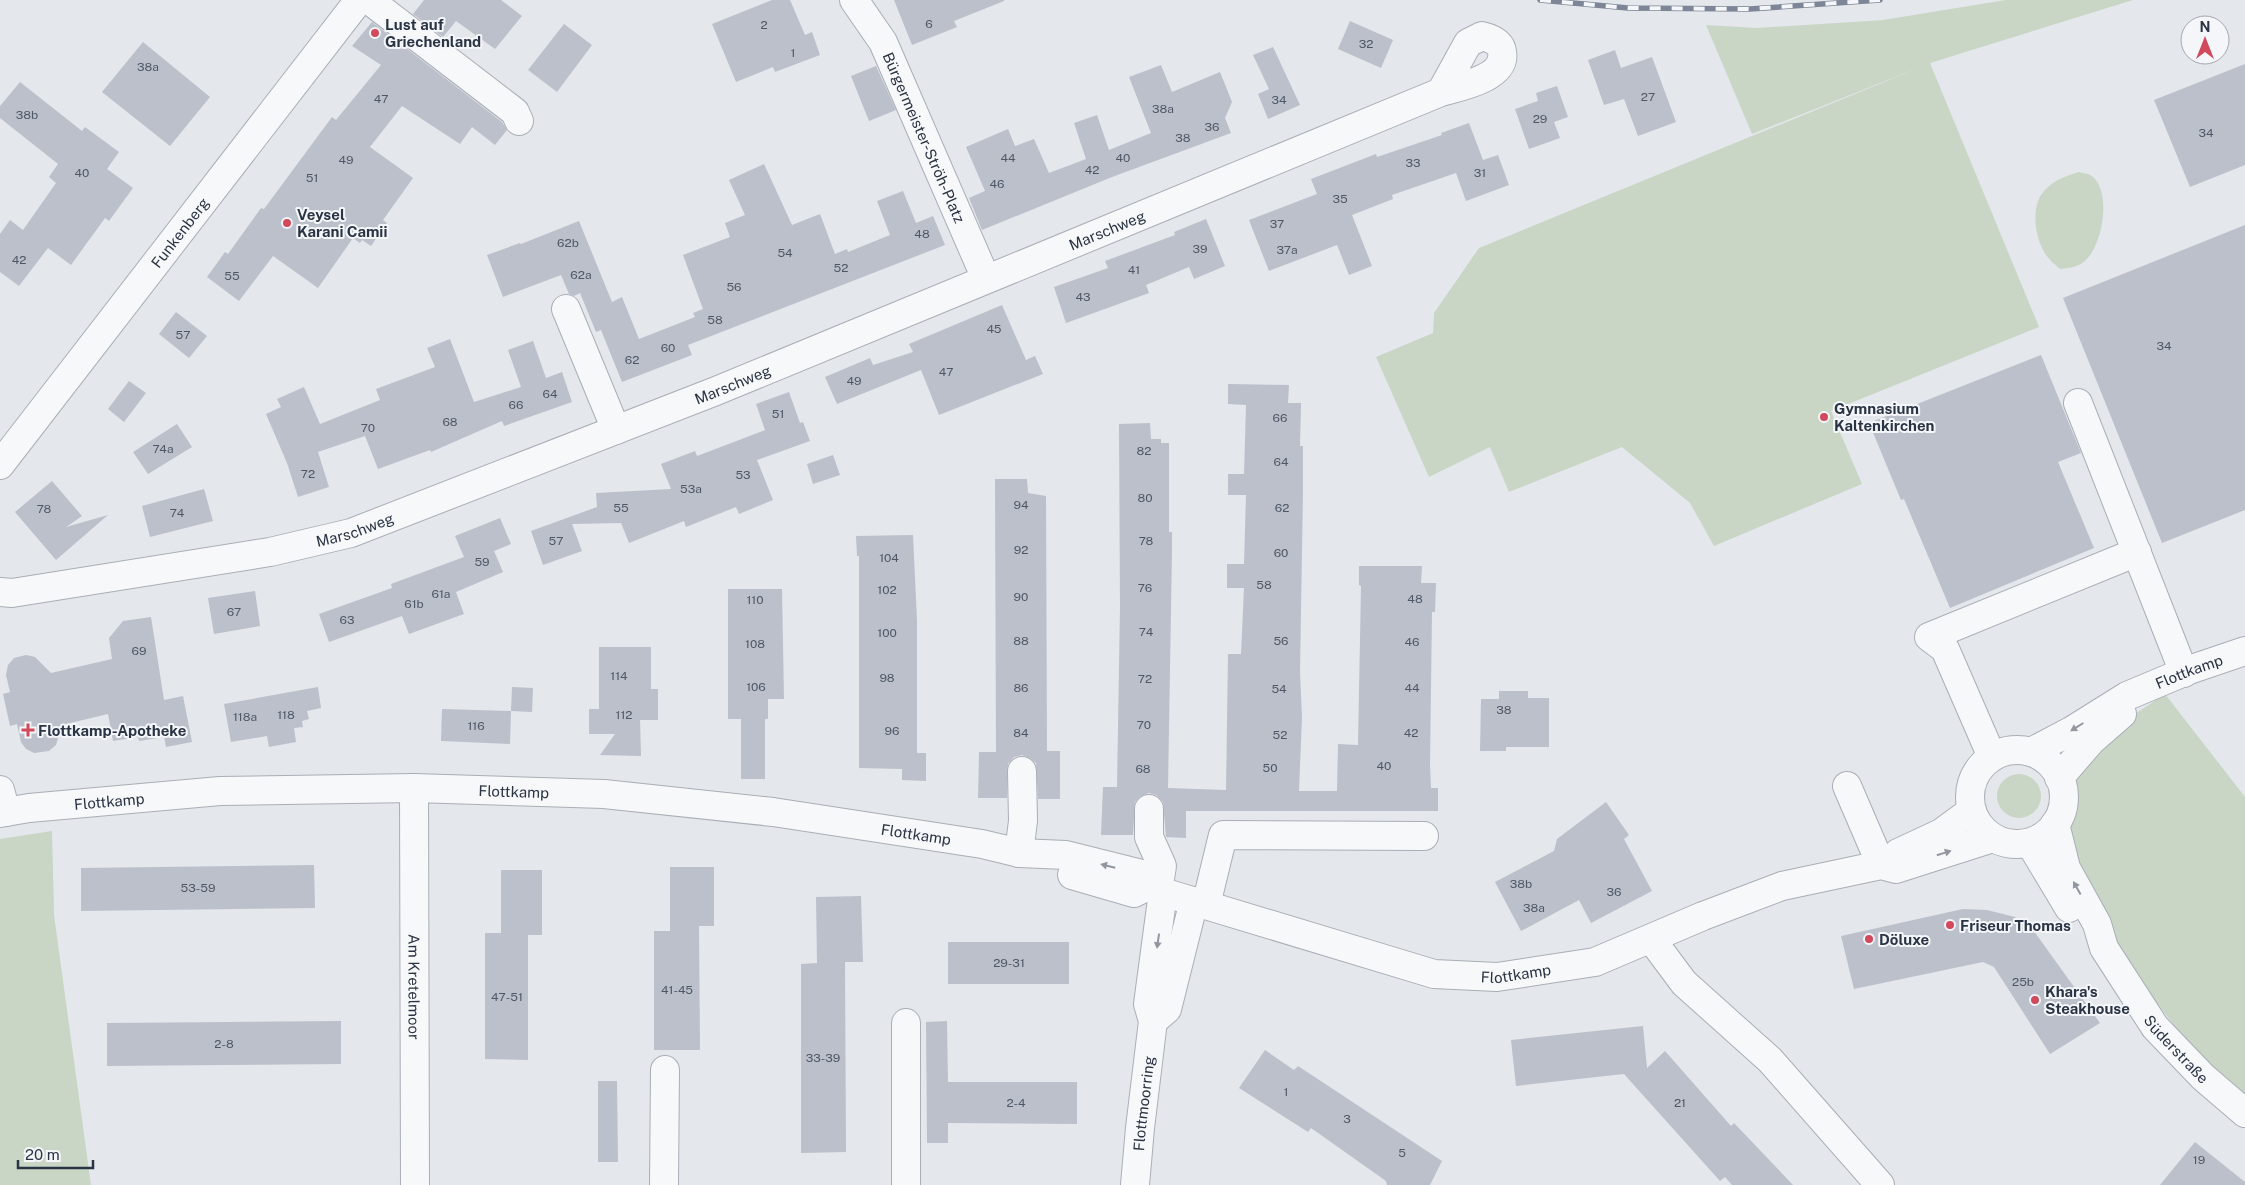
<svg xmlns="http://www.w3.org/2000/svg" width="2245" height="1185" font-family="'Public Sans',sans-serif">
<style>
.green{fill:#c9d6c5}
.building{fill:#bbc0ca}
.lines{fill:none;stroke-linecap:round;stroke-linejoin:round}
.minor-casing{stroke:#a9aeb7;stroke-width:30}
.minor{stroke:#f7f8fa;stroke-width:28}
.rail-casing{stroke:#7d8696;stroke-width:5.5}
.rail{stroke:#f4f6f9;stroke-width:4;stroke-dasharray:11;stroke-linecap:butt}
.oneway{fill:#9196a0}
.poi-dot{fill:#d1495b;stroke:#f4f6f9;stroke-width:2}
.labels{text-anchor:middle;dominant-baseline:central;stroke-width:4;stroke-linejoin:round;paint-order:stroke}
.number-label{font-size:12px;fill:#4f5766}
.poi-label{font-size:15px;font-weight:bold;fill:#2b3445;stroke:#f4f6f9;text-anchor:start}
.street-label{font-size:15px;fill:#2b3445;stroke:#f4f6f9}
</style>
<rect width="100%" height="100%" fill="#e4e7ec"/>
<path class="green" d="M2006 0H2133L1930 63 2039 327 1831 411 1862 484 1714 546 1690 503 1622 447 1509 492 1490 447 1429 477 1376 357 1433 333 1434 313 1479 248 1923 66 1752 134 1706 25 1757 28 1883 20Z
M2079 172C2083 173 2090 174 2093 177 2112 194 2102 246 2085 261 2078 267 2069 268 2060 269 2055 265 2050 260 2046 255 2034 237 2029 202 2048 187 2056 179 2069 175 2079 172Z
M2165 694 2245 797V1096L2198 1056 2124 961 2064 831 2072 808V784L2086 761 2123 722Z
M1997 796a22 22 0 1 1 44 0a22 22 0 1 1-44 0Z
M52 831 54 915 91 1185H0V839Z"/>
<path class="building" d="M424 0H501L522 16 495 49 456 21 443 37 413 14Z
M772 0H790L805 35 812 32 820 55 775 72 773 67 736 82 712 24Z
M894 0H1004V1L954 21 957 27 912 45Z
M1350 21 1393 40 1381 68 1338 49Z
M372 22 502 122 507 130 495 145 472 127 460 144 402 106 370 147 413 178 383 220 387 223 371 246 362 240 360 243 353 238 318 288 273 256 239 301 207 277 225 252 228 254 261 208 264 209 332 117 336 120 381 65 352 46Z
M564 24 592 45 557 92 528 70Z
M143 42 210 97 170 146 102 92Z
M1273 47 1300 105 1268 119 1258 94 1269 89 1253 55Z
M1615 50 1621 68 1652 57 1676 122 1638 136 1624 99 1604 105 1588 60Z
M2245 64V165L2190 187 2154 100Z
M1161 65 1172 92 1220 72 1232 102 1225 118 1231 133 1112 177 982 230 969 198 985 191 966 147 1008 129 1015 146 1034 139 1049 173 1086 159 1074 123 1097 115 1109 150 1151 133 1129 77Z
M876 66 896 110 869 121 851 76Z
M20 82 82 131 85 127 119 152 107 169 133 188 109 221 105 218 71 265 48 248 19 286 0 272V234L10 220 23 230 56 183 49 177 58 164 0 118V106Z
M1557 86 1568 117 1554 122 1560 138 1529 149 1515 109 1538 101 1536 93Z
M1469 123 1483 160 1498 155 1509 185 1466 201 1456 173 1392 195 1393 199 1352 215 1372 266 1349 275 1337 245 1269 271 1249 220 1317 194 1311 179 1376 154 1377 157 1442 135 1441 133Z
M764 164 792 225 820 214 835 254 847 249 848 252 890 235 877 201 903 191 916 223 933 216 945 245 688 345 692 355 622 382 601 330 596 332 580 293 574 296 569 294 561 275 503 297 487 255 520 243 521 244 579 221 612 302 622 297 639 339 695 317 693 313 703 309 683 255 730 237 725 223 745 215 729 180Z
M1206 219 1225 266 1194 279 1189 267 1146 285 1149 293 1066 323 1054 287 1108 268 1105 261 1175 235 1174 232Z
M2245 225V510L2162 543 2063 298Z
M1002 305 1026 360 1035 356 1043 374 939 415 921 370 837 404 825 377 870 358 873 365 913 352 909 344Z
M176 312 207 336 189 358 159 334Z
M450 339 474 402 521 387 508 350 533 341 546 378 562 372 572 402 504 426 502 421 431 452 430 450 378 469 365 436 318 452 329 487 298 497 287 463 266 414 281 407 277 399 304 387 320 424 380 400 376 389 435 367 427 348Z
M2041 355 2081 453 2058 462 2094 548 1950 608 1904 499 1901 500 1869 423Z
M129 381 146 393 124 422 108 409Z
M1228 384 1289 385 1288 403H1301L1300 446H1303V491L1300 672 1302 717 1299 791H1337L1338 744 1358 745 1361 586 1359 585V566H1422L1421 583H1436L1435 612H1432L1430 765 1431 788H1438V811H1186V838L1166 837 1163 802 1156 795 1149 793 1141 796 1135 802 1133 835H1101L1103 787H1117L1120 608 1119 424 1150 423 1151 439H1161V443H1169V532H1172V551L1168 788 1226 790 1228 654H1241L1244 588H1227V564H1244L1246 495H1228V474H1244L1246 405 1228 404Z
M789 392 800 423 803 422 810 441 757 460 773 500 739 514 736 507 686 527 684 521 629 543 621 523 572 524 582 551 543 565 531 531 597 507 596 493 671 489 661 464 695 451 697 456 765 430 756 404Z
M177 424 192 447 148 474 133 452Z
M833 455 840 475 813 484 807 464Z
M995 479H1027L1028 493 1046 496 1047 751H1060V799H1038L1036 763 1030 758 1022 755 1014 757 1008 764 1007 798H978L979 752H996Z
M52 481 82 516 66 527 108 515 56 560 15 512Z
M204 489 213 521 150 537 142 506Z
M500 518 511 544 494 551 503 572 456 592 464 614 409 634 402 616 329 642 319 614 392 588 391 584 464 557 455 536Z
M913 535 917 621V753H926V781L902 780V769L859 768V556H857L856 536Z
M728 589H782L784 699H768V719H765V779H741V719H728Z
M255 591 260 626 214 634 208 598Z
M151 617 164 700 183 696 192 742 166 747 164 737 139 741 138 737 113 741 108 714 62 725 56 745 49 751 34 753 26 749 21 742 17 724 10 726 3 694 10 692 6 675 8 665 14 658 26 655 35 657 51 673 112 659 109 638 123 621Z
M599 647H651V689H658V720H640L641 756 600 755 615 734H589V709H599Z
M318 687 321 708 307 711 309 719 302 721 303 727 294 728 296 742 269 747 267 736 231 742 224 704Z
M512 687 533 688 532 712 511 711Z
M1499 691H1528V698H1549V747H1506V751H1480L1481 699H1499Z
M442 709 511 711 510 744 441 741Z
M1606 802 1629 835 1624 839 1652 891 1591 923 1579 900 1521 931 1495 882 1554 851 1557 839Z
M314 865 315 908 81 911V868Z
M670 867H714V926H699L700 1050H654V931H670Z
M501 870H542V935H528V1060L485 1059V933H501Z
M861 896 863 962H845L846 1152 801 1153V964L817 963 816 897Z
M1963 909 1987 910 2015 917 2036 934 2100 1023 2050 1054 1994 967 1983 962 1854 989 1841 936Z
M948 942H1069V984H948Z
M341 1021V1064L107 1066V1023Z
M947 1021 948 1082H1077V1124L948 1123V1143H927L926 1022Z
M1643 1026 1647 1068 1665 1051 1731 1126 1734 1123 1793 1185H1732L1725 1177 1720 1181 1624 1074 1516 1086 1511 1040Z
M1265 1050 1294 1070 1298 1066 1442 1161 1430 1185H1387L1386 1181 1311 1128 1308 1132 1239 1088Z
M598 1081H617L618 1162H598Z
M2195 1142 2245 1182V1185H2160Z"/>
<g class="lines">
<g class="minor-casing">
<g id="minor">
<path d="M369 0 515 112 519 121"/>
<path id="s1" d="M854 0 883 42 986 279"/>
<path d="M566 309 616 430"/>
<path d="M2078 403 2184 673"/>
<path id="s2" d="M0 465 359 0"/>
<path id="s3" d="M0 592 12 593 270 552 351 533 716 391 1441 92C1459 87 1507 78 1502 52 1501 42 1490 38 1482 36L1468 43 1441 92"/>
<circle cx="2017" cy="797" r="47"/>
<path id="s4" d="M2031 752 2071 731 2127 696 2189 670 2245 651"/>
<path d="M1992 757 1945 649 1929 637 2137 552"/>
<path d="M2059 778 2091 741 2122 714"/>
<path d="M1847 786 1881 865"/>
<path id="s5" d="M414 788 415 1185"/>
<path d="M0 790 6 812"/>
<path d="M1149 809V837L1162 866 1158 891"/>
<path id="s6" d="M0 813 29 808 220 791 414 788 604 794 773 812 982 844 1019 853 1066 855 1142 874 1146 887"/>
<path id="s7" d="M2055 824 2066 868 2097 924 2104 948 2155 1027 2203 1077 2245 1113"/>
<path d="M2030 843 2069 908"/>
<path d="M1019 853 1023 821 1022 771"/>
<path d="M1898 853 1941 833 1971 811"/>
<path id="s8" d="M1072 875 1134 893 1146 887 1434 974 1497 977 1595 962 1703 916 1782 886 1881 865 1896 869 1993 838"/>
<path d="M1206 905 1223 835 1424 836"/>
<path d="M1652 940 1684 983 1770 1060 1880 1185"/>
<path d="M1153 1021 1167 1009 1194 901"/>
<path d="M906 1023V1185"/>
<path d="M664 1185 665 1070"/>
<path id="s9" d="M1135 1185 1140 1128 1153 1021 1148 1004 1163 892"/>
</g>
</g>
<use href="#minor" class="minor"/>
<g class="rail-casing">
<path id="rail" d="M1540 0 1628 8 1750 9 1880 0"/>
</g>
<use href="#rail" class="rail"/>
</g>
<defs><path id="oneway-solid" d="M-6-.8H1V-3.2L6.5 0L1 3.2V.8H-6Z" transform="scale(1.25)"/></defs>
<g class="oneway">
<use href="#oneway-solid" transform="translate(2077 727) rotate(148)"/>
<use href="#oneway-solid" transform="translate(1944 853) rotate(-18)"/>
<use href="#oneway-solid" transform="translate(1108 866) rotate(-166)"/>
<use href="#oneway-solid" transform="translate(2077 888) rotate(-119)"/>
<use href="#oneway-solid" transform="translate(1158 941) rotate(98)"/>
</g>
<g class="poi-dot">
<circle cx="375" cy="33" r="5"/>
<circle cx="287" cy="223" r="5"/>
<circle cx="1824" cy="417" r="5"/>
<path d="M25.5 722.5h5v5h5v5h-5v5h-5v-5h-5v-5h5z"/>
<circle cx="1950" cy="925" r="5"/>
<circle cx="1869" cy="939" r="5"/>
<circle cx="2035" cy="1000" r="5"/>
</g>
<g class="labels">
<g class="number-label">
<text x="929" y="24">6</text>
<text x="764" y="25">2</text>
<text x="1366" y="44">32</text>
<text x="793" y="53">1</text>
<text x="148" y="67">38a</text>
<text x="1648" y="97">27</text>
<text x="381" y="99">47</text>
<text x="1279" y="100">34</text>
<text x="1163" y="109">38a</text>
<text x="27" y="115">38b</text>
<text x="1540" y="119">29</text>
<text x="1212" y="127">36</text>
<text x="2206" y="133">34</text>
<text x="1183" y="138">38</text>
<text x="1008" y="158">44</text>
<text x="1123" y="158">40</text>
<text x="346" y="160">49</text>
<text x="1413" y="163">33</text>
<text x="1092" y="170">42</text>
<text x="82" y="173">40</text>
<text x="1480" y="173">31</text>
<text x="312" y="178">51</text>
<text x="997" y="184">46</text>
<text x="1340" y="199">35</text>
<text x="1277" y="224">37</text>
<text x="922" y="234">48</text>
<text x="568" y="243">62b</text>
<text x="1200" y="249">39</text>
<text x="1287" y="250">37a</text>
<text x="785" y="253">54</text>
<text x="19" y="260">42</text>
<text x="841" y="268">52</text>
<text x="1134" y="270">41</text>
<text x="581" y="275">62a</text>
<text x="232" y="276">55</text>
<text x="734" y="287">56</text>
<text x="1083" y="297">43</text>
<text x="715" y="320">58</text>
<text x="994" y="329">45</text>
<text x="183" y="335">57</text>
<text x="2164" y="346">34</text>
<text x="668" y="348">60</text>
<text x="632" y="360">62</text>
<text x="946" y="372">47</text>
<text x="854" y="381">49</text>
<text x="550" y="394">64</text>
<text x="516" y="405">66</text>
<text x="778" y="414">51</text>
<text x="1280" y="418">66</text>
<text x="450" y="422">68</text>
<text x="368" y="428">70</text>
<text x="163" y="449">74a</text>
<text x="1144" y="451">82</text>
<text x="1281" y="462">64</text>
<text x="308" y="474">72</text>
<text x="743" y="475">53</text>
<text x="691" y="489">53a</text>
<text x="1145" y="498">80</text>
<text x="1021" y="505">94</text>
<text x="621" y="508">55</text>
<text x="1282" y="508">62</text>
<text x="44" y="509">78</text>
<text x="177" y="513">74</text>
<text x="556" y="541">57</text>
<text x="1146" y="541">78</text>
<text x="1021" y="550">92</text>
<text x="1281" y="553">60</text>
<text x="889" y="558">104</text>
<text x="482" y="562">59</text>
<text x="1264" y="585">58</text>
<text x="1145" y="588">76</text>
<text x="887" y="590">102</text>
<text x="441" y="594">61a</text>
<text x="1021" y="597">90</text>
<text x="1415" y="599">48</text>
<text x="755" y="600">110</text>
<text x="414" y="604">61b</text>
<text x="234" y="612">67</text>
<text x="347" y="620">63</text>
<text x="1146" y="632">74</text>
<text x="887" y="633">100</text>
<text x="1021" y="641">88</text>
<text x="1281" y="641">56</text>
<text x="1412" y="642">46</text>
<text x="755" y="644">108</text>
<text x="139" y="651">69</text>
<text x="619" y="676">114</text>
<text x="887" y="678">98</text>
<text x="1145" y="679">72</text>
<text x="756" y="687">106</text>
<text x="1021" y="688">86</text>
<text x="1412" y="688">44</text>
<text x="1279" y="689">54</text>
<text x="1504" y="710">38</text>
<text x="286" y="715">118</text>
<text x="624" y="715">112</text>
<text x="245" y="717">118a</text>
<text x="1144" y="725">70</text>
<text x="476" y="726">116</text>
<text x="892" y="731">96</text>
<text x="1021" y="733">84</text>
<text x="1411" y="733">42</text>
<text x="1280" y="735">52</text>
<text x="1384" y="766">40</text>
<text x="1270" y="768">50</text>
<text x="1143" y="769">68</text>
<text x="1521" y="884">38b</text>
<text x="198" y="888">53-59</text>
<text x="1614" y="892">36</text>
<text x="1534" y="908">38a</text>
<text x="1009" y="963">29-31</text>
<text x="2023" y="982">25b</text>
<text x="677" y="990">41-45</text>
<text x="507" y="997">47-51</text>
<text x="224" y="1044">2-8</text>
<text x="823" y="1058">33-39</text>
<text x="1286" y="1092">1</text>
<text x="1016" y="1103">2-4</text>
<text x="1680" y="1103">21</text>
<text x="1347" y="1119">3</text>
<text x="1402" y="1153">5</text>
<text x="2199" y="1160">19</text>
</g>
<g class="poi-label">
<text x="385" y="24">Lust auf<tspan x="385" dy="17">Griechenland</tspan></text>
<text x="297" y="214">Veysel<tspan x="297" dy="17">Karani Camii</tspan></text>
<text x="1834" y="408">Gymnasium<tspan x="1834" dy="17">Kaltenkirchen</tspan></text>
<text x="38" y="730">Flottkamp-Apotheke</text>
<text x="1960" y="925">Friseur Thomas</text>
<text x="1879" y="939">Döluxe</text>
<text x="2045" y="991">Khara's<tspan x="2045" dy="17">Steakhouse</tspan></text>
</g>
<g class="street-label">
<text stroke="none"><textPath href="#s1" startOffset="155">Bürgermeister-Ströh-Platz</textPath></text>
<text stroke="none"><textPath href="#s3" startOffset="1171">Marschweg</textPath></text>
<text stroke="none"><textPath href="#s2" startOffset="294">Funkenberg</textPath></text>
<text stroke="none"><textPath href="#s3" startOffset="766">Marschweg</textPath></text>
<text stroke="none"><textPath href="#s3" startOffset="361">Marschweg</textPath></text>
<text stroke="none"><textPath href="#s4" startOffset="178">Flottkamp</textPath></text>
<text stroke="none"><textPath href="#s6" startOffset="515">Flottkamp</textPath></text>
<text stroke="none"><textPath href="#s6" startOffset="110">Flottkamp</textPath></text>
<text stroke="none"><textPath href="#s6" startOffset="920">Flottkamp</textPath></text>
<text stroke="none"><textPath href="#s8" startOffset="461">Flottkamp</textPath></text>
<text stroke="none"><textPath href="#s5" startOffset="199">Am Kretelmoor</textPath></text>
<text stroke="none"><textPath href="#s7" startOffset="259">Süderstraße</textPath></text>
<text stroke="none"><textPath href="#s9" startOffset="82">Flottmoorring</textPath></text>
</g>
</g>
<g transform="translate(2205 40)"><circle r="24" fill="#f4f6f9" stroke="#a4a8b1"/>
<path d="M0-4L9 19L0 12L-9 19Z" fill="#d1495b"/>
<text y="-8" font-size="14" font-weight="bold" text-anchor="middle" fill="#2b3445">N</text>
</g>
<path d="M18 1160v8h75v-8" fill="none" stroke="#2b3445" stroke-width="2.5"/>
<text x="25" y="1160" font-size="15" fill="#2b3445" stroke="#f4f6f9" stroke-width="4" paint-order="stroke">20 m</text>
</svg>
